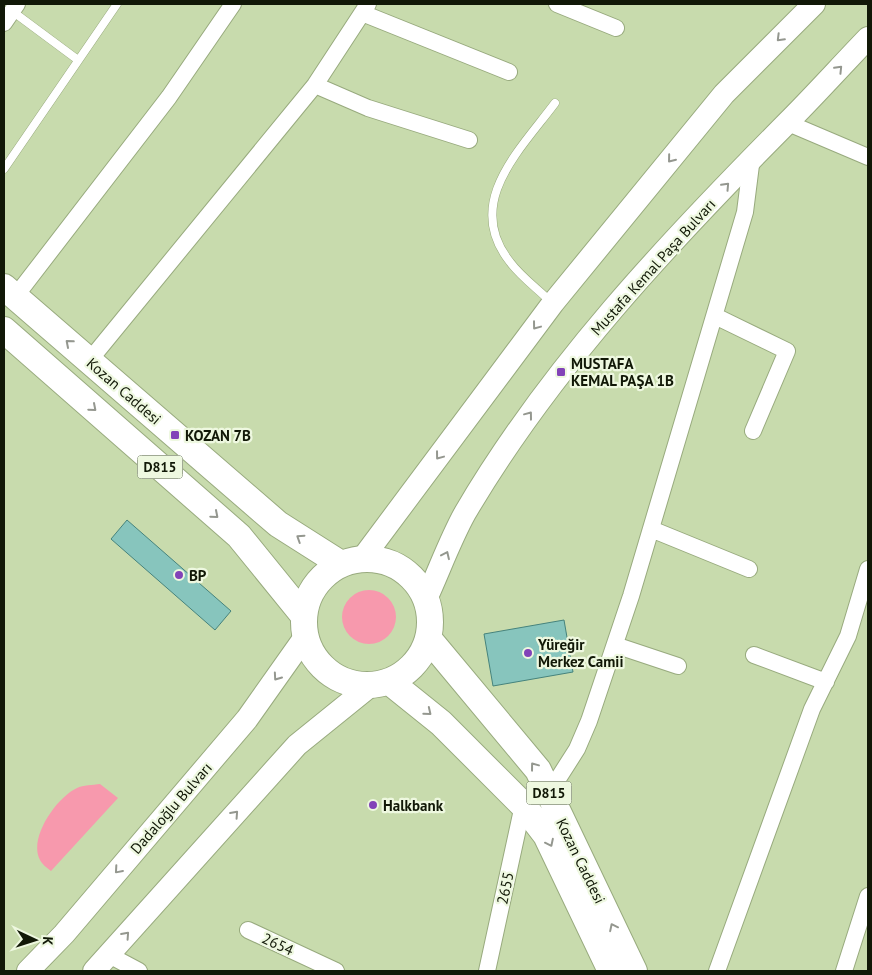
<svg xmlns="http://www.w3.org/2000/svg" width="872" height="975" font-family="'PT Sans',sans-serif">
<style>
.green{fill:#f799ad}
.building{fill:#87c5bd;stroke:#46837c}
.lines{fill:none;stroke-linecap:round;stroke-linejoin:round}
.service-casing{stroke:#98aa7e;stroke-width:9}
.minor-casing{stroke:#98aa7e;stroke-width:18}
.secondary-casing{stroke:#98aa7e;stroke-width:24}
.trunk-casing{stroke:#98aa7e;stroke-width:28}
.service{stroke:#fff;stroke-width:8}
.minor{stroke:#fff;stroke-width:16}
.secondary{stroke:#fff;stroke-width:22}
.trunk{stroke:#fff;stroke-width:26}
.oneway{stroke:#94978f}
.poi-dot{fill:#8243b8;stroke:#eef8e0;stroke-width:2}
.labels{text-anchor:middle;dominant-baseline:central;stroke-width:4.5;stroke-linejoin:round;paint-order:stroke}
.shield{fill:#eef8e0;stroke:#535b48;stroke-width:1}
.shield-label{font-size:14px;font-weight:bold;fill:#111807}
.street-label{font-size:15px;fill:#111807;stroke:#eef8e0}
.poi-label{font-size:15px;font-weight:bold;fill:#111807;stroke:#eef8e0;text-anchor:start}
</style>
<rect width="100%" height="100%" fill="#c8dbad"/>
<path class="green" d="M342 617a27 27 0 1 1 54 0a27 27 0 1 1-54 0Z
M100 784 118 798 51 871C47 868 42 864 40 860 28 838 57 797 77 788 83 785 93 785 100 784Z"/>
<path class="building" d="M127 520 231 611 215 630 111 539Z
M564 620 573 672 493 686 484 634Z"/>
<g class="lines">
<g class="service-casing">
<path id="service" d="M12 11 78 60
M4 169 117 4
M551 302C538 289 521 277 510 262 463 203 520 150 555 103"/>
</g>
<g class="minor-casing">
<path id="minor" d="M557 4 616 28
M362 13 509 72
M4 23 17 4
M315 85 368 108 469 140
M788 123 868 157
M15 297 169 97 233 4
M715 316 787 351 753 431
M89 361 315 85 368 4
M651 529 749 569
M615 645 678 666
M754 655 826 682
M549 793 577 749 589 721 631 596 745 212 752 157
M248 930 336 971
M109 955 139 971
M487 971 523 805
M717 971 812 709 848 636 868 569
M844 971 868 896"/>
</g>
<g class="secondary-casing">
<path id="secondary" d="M362 559 553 303 724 94 814 4
M426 599C439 571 450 540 465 513 550 368 669 242 787 123 815 95 841 66 868 38
M28 971 64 934 247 719 305 637
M94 971 297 745 370 686"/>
</g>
<g class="trunk-casing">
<path id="trunk" d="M4 287 278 524 341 564
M4 330 239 536 304 616
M304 622a63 63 0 1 1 126 0a63 63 0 1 1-126 0Z
M428 638 538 770 634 971
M390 682 441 723 523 805 546 835 611 971"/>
</g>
<use href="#service" class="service"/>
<use href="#minor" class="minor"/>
<use href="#secondary" class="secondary"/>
<use href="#trunk" class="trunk"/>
</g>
<defs><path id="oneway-chevron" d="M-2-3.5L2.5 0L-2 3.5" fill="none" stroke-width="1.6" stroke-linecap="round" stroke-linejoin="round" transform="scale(1.25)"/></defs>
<g class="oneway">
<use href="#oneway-chevron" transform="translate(780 38) rotate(135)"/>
<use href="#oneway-chevron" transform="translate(839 69) rotate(-46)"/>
<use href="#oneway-chevron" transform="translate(671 159) rotate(129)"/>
<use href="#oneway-chevron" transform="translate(726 186) rotate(-47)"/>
<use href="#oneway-chevron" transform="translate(536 326) rotate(127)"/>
<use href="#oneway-chevron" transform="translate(69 343) rotate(-139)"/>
<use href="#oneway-chevron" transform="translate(93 408) rotate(41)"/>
<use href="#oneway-chevron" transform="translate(529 415) rotate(-53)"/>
<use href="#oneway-chevron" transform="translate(439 456) rotate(127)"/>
<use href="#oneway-chevron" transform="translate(215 515) rotate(41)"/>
<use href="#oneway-chevron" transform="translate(300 538) rotate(-147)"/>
<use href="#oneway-chevron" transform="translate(446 555) rotate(-65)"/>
<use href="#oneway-chevron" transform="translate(277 677) rotate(125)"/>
<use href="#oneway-chevron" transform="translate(428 712) rotate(39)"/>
<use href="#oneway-chevron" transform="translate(534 766) rotate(-127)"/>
<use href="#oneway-chevron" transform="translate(235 814) rotate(-48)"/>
<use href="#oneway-chevron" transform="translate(550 843) rotate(64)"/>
<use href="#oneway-chevron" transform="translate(118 870) rotate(131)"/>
<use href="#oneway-chevron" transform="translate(613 927) rotate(-116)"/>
<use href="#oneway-chevron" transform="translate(126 935) rotate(-48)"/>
</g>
<g class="poi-dot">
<rect x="556" y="367" width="10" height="10" rx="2.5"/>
<rect x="170" y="430" width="10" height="10" rx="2.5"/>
<circle cx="179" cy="575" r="5"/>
<circle cx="528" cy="653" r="5"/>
<circle cx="373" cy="805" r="5"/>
</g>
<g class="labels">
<g class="shield">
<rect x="137.5" y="455.5" width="45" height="23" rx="4"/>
<rect x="526.5" y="781.5" width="45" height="23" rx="4"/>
</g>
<g class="shield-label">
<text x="160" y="467">D815</text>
<text x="549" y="793">D815</text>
</g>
<g class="street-label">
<text transform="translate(653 267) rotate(-48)">Mustafa Kemal Paşa Bulvarı</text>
<text transform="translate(124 391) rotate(41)">Kozan Caddesi</text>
<text transform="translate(171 808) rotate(-49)">Dadaloğlu Bulvarı</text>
<text transform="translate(581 861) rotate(64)">Kozan Caddesi</text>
<text transform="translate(505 888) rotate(-78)">2655</text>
<text transform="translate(278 944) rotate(25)">2654</text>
</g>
<g class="poi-label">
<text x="571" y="363">MUSTAFA<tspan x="571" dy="17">KEMAL PAŞA 1B</tspan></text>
<text x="185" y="435">KOZAN 7B</text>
<text x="189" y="575">BP</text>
<text x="538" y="644">Yüreğir<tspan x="538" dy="17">Merkez Camii</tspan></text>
<text x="383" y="805">Halkbank</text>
</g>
</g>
<rect width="872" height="975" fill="none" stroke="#111807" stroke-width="10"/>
<g transform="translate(35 940) rotate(94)" stroke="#eef8e0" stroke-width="4" paint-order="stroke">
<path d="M0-4L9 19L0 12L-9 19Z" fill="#111807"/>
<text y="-8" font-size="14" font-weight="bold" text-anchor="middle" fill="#111807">K</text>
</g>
</svg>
